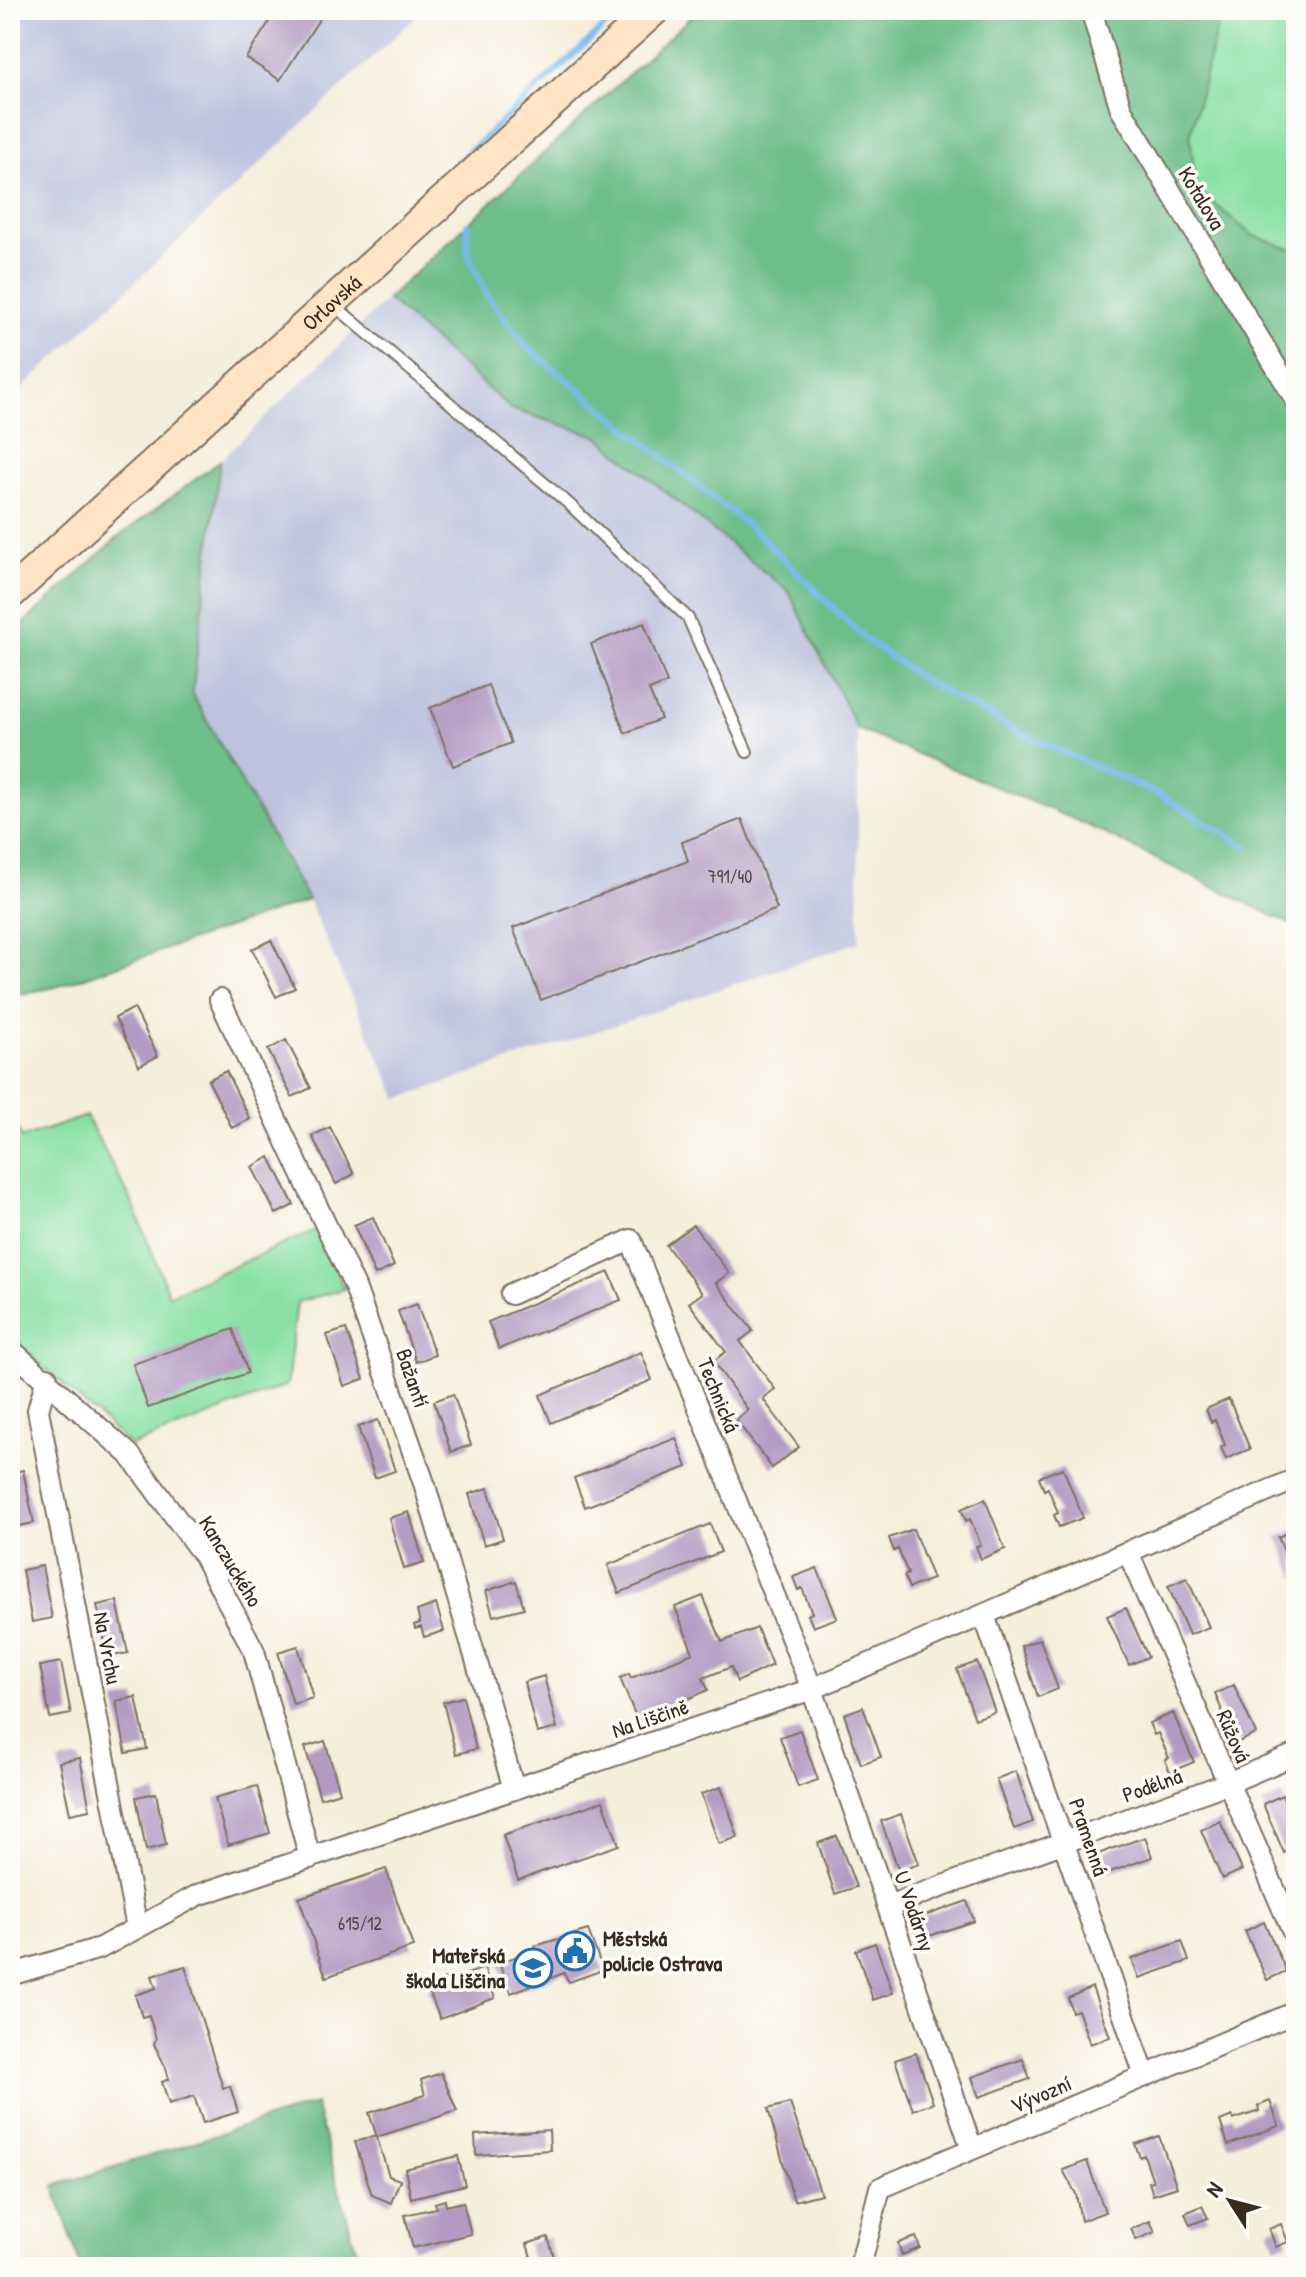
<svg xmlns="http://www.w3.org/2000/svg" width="1306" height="2277" font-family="'Patrick Hand',sans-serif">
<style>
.industrial{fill:#bdc3de}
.green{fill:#88e0a4;stroke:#628561;stroke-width:2}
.forest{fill:#6ebe8a;stroke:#547454;stroke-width:2}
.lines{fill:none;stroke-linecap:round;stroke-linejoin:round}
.stream{stroke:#77b9ec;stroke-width:6}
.building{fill:#b49ac2}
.service-casing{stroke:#7c6f60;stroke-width:14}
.minor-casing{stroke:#7c6f60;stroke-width:24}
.secondary-casing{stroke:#7c6f60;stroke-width:34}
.service{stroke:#fff;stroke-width:10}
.minor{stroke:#fff;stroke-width:20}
.secondary{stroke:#ffe4c6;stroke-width:30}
.labels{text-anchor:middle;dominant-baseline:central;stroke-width:7;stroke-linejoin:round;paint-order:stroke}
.number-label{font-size:18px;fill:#594647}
.street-label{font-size:22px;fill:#3b2a1e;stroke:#fdfcf7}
.poi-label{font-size:22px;font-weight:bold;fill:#3b2a1e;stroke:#fdfcf7;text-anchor:start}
</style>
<rect width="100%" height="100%" fill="#fdfcf7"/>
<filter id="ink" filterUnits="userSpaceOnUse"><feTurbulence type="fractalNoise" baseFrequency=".0125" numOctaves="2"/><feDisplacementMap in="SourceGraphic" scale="16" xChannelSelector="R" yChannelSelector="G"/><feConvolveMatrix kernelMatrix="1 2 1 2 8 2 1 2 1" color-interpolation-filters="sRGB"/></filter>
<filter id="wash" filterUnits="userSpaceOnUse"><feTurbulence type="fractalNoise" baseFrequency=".006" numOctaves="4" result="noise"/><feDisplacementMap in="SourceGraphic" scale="32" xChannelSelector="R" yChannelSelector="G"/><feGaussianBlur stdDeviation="1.8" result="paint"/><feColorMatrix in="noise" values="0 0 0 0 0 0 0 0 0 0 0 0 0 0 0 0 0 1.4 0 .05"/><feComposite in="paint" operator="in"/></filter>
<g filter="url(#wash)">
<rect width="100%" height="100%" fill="#f5eeda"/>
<path class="industrial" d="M10 10H423L10 400Z
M387 299 511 409 597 436 789 592 857 729 859 942 398 1099 308 900 192 694 220 461Z"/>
<path class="green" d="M1221 10H1296V251L1252 235 1196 189 1190 136Z
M10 1116 22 1138 86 1116 132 1202 169 1295 318 1229 344 1289 297 1302 287 1385 131 1446 10 1336Z"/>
<path class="forest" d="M698 10H1221L1190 136 1196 189 1252 235 1296 251V927L1085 824 857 729 789 592 597 436 511 409 387 299Z
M220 461 192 694 308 900 56 987 10 996V636L117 538Z
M315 2104 361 2267H81L54 2186Z"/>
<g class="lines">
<path class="stream" d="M458 162 622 10
M467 224 468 254 488 297 528 348 757 533 864 638 923 680 1025 735 1160 795 1246 846"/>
</g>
<g id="blocks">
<path class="building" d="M277 10H325L280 80 246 58Z
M644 623 667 683 649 690 661 719 625 733 591 644Z
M488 685 511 743 453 766 430 708Z
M742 819 777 909 541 1000 513 928 688 861 682 842Z
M271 940 295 988 276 997 252 949Z
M134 1008 158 1056 139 1066 115 1018Z
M286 1040 311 1088 292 1097 268 1050Z
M226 1071 250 1119 232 1128 208 1080Z
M330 1127 354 1174 336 1184 312 1136Z
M270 1157 294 1205 276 1214 252 1167Z
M373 1217 394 1266 375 1275 354 1225Z
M693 1225 729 1273 716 1283 753 1331 740 1341 775 1389 763 1399 799 1447 772 1468 736 1420 748 1410 713 1361 726 1352 689 1303 702 1293 666 1245Z
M609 1272 621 1300 499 1349 488 1322Z
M417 1304 435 1355 416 1362 398 1311Z
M233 1329 248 1373 148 1408 133 1364Z
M346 1329 364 1379 344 1386 327 1335Z
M641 1352 652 1380 551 1423 540 1395Z
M453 1394 471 1445 451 1452 434 1401Z
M1229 1399 1250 1449 1226 1459 1221 1447 1225 1445 1215 1420 1211 1422 1206 1409Z
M378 1420 395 1471 375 1478 358 1427Z
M676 1438 687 1467 585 1507 574 1478Z
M1063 1468 1083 1518 1059 1527 1054 1515 1058 1513 1048 1488 1044 1490 1039 1477Z
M23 1470 34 1523 13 1527 10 1473Z
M488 1488 503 1539 484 1545 469 1494Z
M985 1499 1005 1549 981 1559 976 1546 981 1545 970 1519 966 1521 961 1509Z
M409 1512 424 1563 404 1569 389 1518Z
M710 1524 721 1552 619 1593 608 1565Z
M913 1529 933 1579 909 1588 904 1576 908 1574 898 1549 894 1551 889 1538Z
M1296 1529V1579L1278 1537Z
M42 1566 52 1618 32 1622 22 1570Z
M817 1568 837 1618 813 1627 808 1615 812 1613 802 1588 798 1590 793 1577Z
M1187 1578 1209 1627 1189 1635 1168 1586Z
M516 1581 524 1608 493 1616 486 1591Z
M703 1596 722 1642 757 1628 772 1665 737 1682 731 1667 703 1678 708 1690 638 1722 620 1678 629 1674 631 1678 693 1653 675 1607Z
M117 1601 128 1653 108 1657 97 1605Z
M436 1604 444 1631 424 1637 421 1627 415 1629 414 1625 420 1623 417 1611Z
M1126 1608 1148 1657 1129 1665 1107 1616Z
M1040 1639 1058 1689 1038 1697 1021 1646Z
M298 1646 313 1698 293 1704 278 1652Z
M61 1662 71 1714 50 1718 40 1666Z
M977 1662 995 1712 975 1719 957 1669Z
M544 1676 557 1728 537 1733 524 1682Z
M1234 1685 1256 1734 1236 1743 1215 1694Z
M136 1697 147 1749 126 1753 116 1701Z
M463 1697 476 1749 456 1754 443 1702Z
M863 1707 881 1757 861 1764 844 1714Z
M1173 1713 1194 1762 1170 1772 1165 1760 1169 1758 1158 1733 1154 1735 1149 1723Z
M800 1730 818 1780 798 1787 780 1737Z
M325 1741 340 1792 320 1798 305 1747Z
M80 1758 90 1810 70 1814 59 1762Z
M1016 1771 1033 1822 1014 1829 996 1779Z
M257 1786 270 1833 228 1845 215 1798Z
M721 1787 738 1837 719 1844 701 1794Z
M156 1793 166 1845 146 1850 136 1797Z
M1282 1795 1296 1827V1848L1284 1853 1263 1804Z
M603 1801 619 1845 518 1880 503 1835Z
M901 1814 919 1864 899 1871 881 1821Z
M1220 1821 1242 1870 1222 1879 1201 1830Z
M837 1836 856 1887 835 1894 818 1843Z
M1145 1837 1152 1857 1102 1875 1095 1855Z
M386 1869 413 1947 326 1977 299 1898Z
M967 1901 974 1921 923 1938 916 1919Z
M1264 1922 1286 1971 1267 1980 1245 1931Z
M588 1930 603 1970 569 1982 564 1973 511 1993 499 1963 536 1949 535 1946Z
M1182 1941 1189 1961 1139 1978 1132 1959Z
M875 1943 893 1993 873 2000 856 1950Z
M185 1966 223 2088 230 2086 238 2112 203 2123 194 2096 169 2104 162 2082 169 2079 166 2068 154 2044 156 2039 149 2015 142 2017 135 1995 156 1988 152 1976Z
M484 1968 495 1998 440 2019 428 1989 447 1978 448 1981Z
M1092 1987 1110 2037 1090 2044 1078 2010 1072 2012 1068 1998Z
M916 2053 933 2103 913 2110 895 2060Z
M1023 2059 1030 2079 979 2097 972 2077Z
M441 2073 457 2111 377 2137 369 2113 425 2095 421 2080Z
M1270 2101 1279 2126 1228 2145 1220 2121 1232 2116 1233 2120 1259 2111 1258 2106Z
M790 2103 821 2194 794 2201 768 2109Z
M549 2130 550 2150 476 2155 475 2135Z
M376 2135 389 2176 400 2180 391 2203 372 2195 355 2142Z
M1159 2136 1177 2187 1153 2195 1149 2182 1153 2181 1144 2155 1140 2157 1135 2144Z
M458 2156 465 2185 411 2198 405 2169Z
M1087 2161 1105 2212 1081 2221 1076 2194 1063 2170Z
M445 2200 446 2206 463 2202 471 2234 413 2248 405 2215 436 2208 435 2203Z
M1202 2206 1208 2218 1190 2225 1185 2213Z
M1150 2221 1155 2232 1136 2240 1131 2229Z
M1281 2224 1288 2242 1276 2247 1269 2229Z
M548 2237 557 2267H534L527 2244Z
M916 2237 920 2248 902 2255 898 2243Z"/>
</g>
</g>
<g filter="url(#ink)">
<use href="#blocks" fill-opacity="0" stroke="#7c6f60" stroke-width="2"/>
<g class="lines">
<g class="service-casing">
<path id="service" d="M334 305 569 504 688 618 747 752"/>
</g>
<g class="minor-casing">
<path id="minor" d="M1091 10 1121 109 1296 400
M220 1000 355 1287 425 1486 514 1789
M511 1294 631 1240 812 1689 972 2149
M10 1349 129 1454 204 1556 254 1651 310 1858
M47 1378 38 1410 137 1928
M1128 1552 1296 1939
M984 1615 1145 2076
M888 1906 1228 1783 1296 1754
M10 1975 100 1948 198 1895 812 1689 1296 1479
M860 2267 880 2188 1296 2012"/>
</g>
<g class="secondary-casing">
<g id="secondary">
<path id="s1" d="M10 594 654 10"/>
</g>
</g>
<use href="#service" class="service"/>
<use href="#minor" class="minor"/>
<use href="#secondary" class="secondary"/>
</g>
</g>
<defs>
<g id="civic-ring" transform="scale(2)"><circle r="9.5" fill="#fdfcf7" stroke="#1f6fb2" stroke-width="1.5"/><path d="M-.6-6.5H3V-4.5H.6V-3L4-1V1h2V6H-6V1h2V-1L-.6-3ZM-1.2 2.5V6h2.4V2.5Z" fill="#1f6fb2"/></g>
<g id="school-ring" transform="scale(2)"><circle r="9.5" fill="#fdfcf7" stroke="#1f6fb2" stroke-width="1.5"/><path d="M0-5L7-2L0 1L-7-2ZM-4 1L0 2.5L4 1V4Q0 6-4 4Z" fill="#1f6fb2"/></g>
</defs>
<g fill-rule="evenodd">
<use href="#civic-ring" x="575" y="1951"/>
<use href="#school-ring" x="533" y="1968"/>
</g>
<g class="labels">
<g class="number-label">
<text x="730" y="876">791/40</text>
<text x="360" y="1923">615/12</text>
</g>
<g class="street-label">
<text transform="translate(1202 198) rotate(59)">Kotalova</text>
<text stroke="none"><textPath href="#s1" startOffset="434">Orlovská</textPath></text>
<text transform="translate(413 1378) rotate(71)">Bažantí</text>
<text transform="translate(719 1395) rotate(68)">Technická</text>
<text transform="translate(231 1561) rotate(59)">Kanczuckého</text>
<text transform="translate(108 1648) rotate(79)">Na Vrchu</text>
<text transform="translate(650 1718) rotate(-19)">Na Liščině</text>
<text transform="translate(1234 1736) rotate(67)">Růžová</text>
<text transform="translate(1152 1785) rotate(-20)">Podélná</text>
<text transform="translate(1089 1837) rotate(71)">Pramenná</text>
<text transform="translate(915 1911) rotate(71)">U Vodárny</text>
<text transform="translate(1041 2094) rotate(-23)">Vývozní</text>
</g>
<g class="poi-label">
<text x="603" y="1938">Městská<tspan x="603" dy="25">policie Ostrava</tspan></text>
<text x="505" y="1955" text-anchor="end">Mateřská<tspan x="505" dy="25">škola Liščina</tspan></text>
</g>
</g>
<rect width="1306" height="2277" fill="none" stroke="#fdfcf7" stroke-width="40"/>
<g transform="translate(1230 2201) rotate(306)" stroke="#fdfcf7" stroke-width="6" paint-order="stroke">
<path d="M0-6L14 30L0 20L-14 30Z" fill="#3b2a1e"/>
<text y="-12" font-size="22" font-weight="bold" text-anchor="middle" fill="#3b2a1e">N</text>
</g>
</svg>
